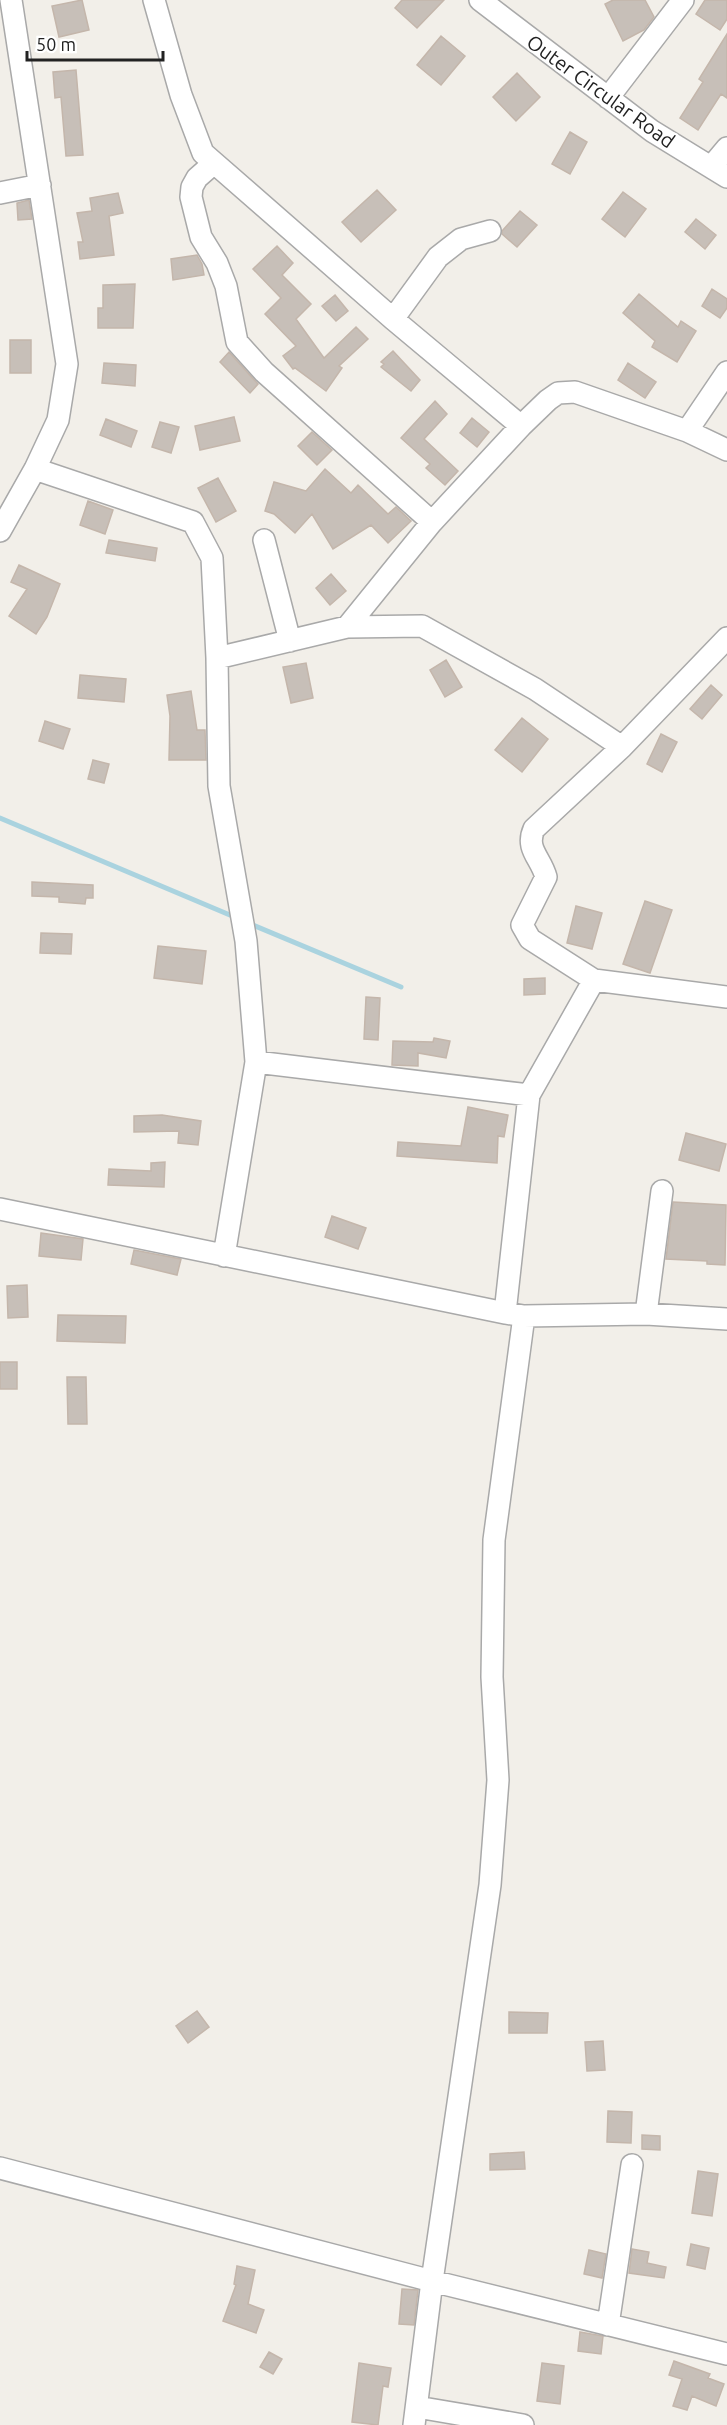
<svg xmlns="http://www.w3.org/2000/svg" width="727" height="2425" font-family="Ubuntu,sans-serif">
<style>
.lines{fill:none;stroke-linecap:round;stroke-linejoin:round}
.stream{stroke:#aad3df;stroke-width:5}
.building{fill:#c7bfb8;stroke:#c4b6ab;stroke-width:1.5}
.minor-casing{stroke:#a9a9a9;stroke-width:24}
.minor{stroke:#fff;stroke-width:21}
.labels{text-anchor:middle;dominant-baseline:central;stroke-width:4.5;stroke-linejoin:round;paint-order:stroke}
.street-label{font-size:20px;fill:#222;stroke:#fff}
</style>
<rect width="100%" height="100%" fill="#f2efe9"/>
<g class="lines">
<path class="stream" d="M0 818 237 918
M248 923 401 987"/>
</g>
<path class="building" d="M82 0 89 30 59 37 52 6Z
M402 0H444L417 28 395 8Z
M613 0H645L654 17 644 30 623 41 605 4Z
M705 0H727V19L720 30 696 14Z
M727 34V98L721 94 698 130 680 118 703 82 699 79Z
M441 36 465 56 441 85 417 65Z
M76 70 83 155 66 156 61 97 55 98 53 72Z
M517 73 540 97 516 121 493 97Z
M570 132 587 142 570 174 552 164Z
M377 190 396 210 361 242 342 222Z
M623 192 646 209 625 237 602 219Z
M118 193 123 213 109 216 114 255 80 259 78 242H83L77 213 92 211 90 198Z
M29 200 32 219 18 220 17 203Z
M520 211 537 225 517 247 502 234V231Z
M696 219 716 235 705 249 685 232Z
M277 246 293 263 282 275 311 304 296 319 324 358 356 327 368 339 339 366 342 368 326 391 295 368 293 369 283 356 296 346 265 314 281 298 253 269Z
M197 255 202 264 204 275 173 280 171 259Z
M135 284 133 328H98V308H103V285Z
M712 289 727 299V308L720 318 702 306Z
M639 294 678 327 681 321 696 331 677 362 652 347 655 341 623 313Z
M335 295 348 311 336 321 322 306Z
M10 340H31V373H10Z
M393 351 420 380 411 391 381 367 384 364 381 362Z
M229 352 258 384 250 393 220 362Z
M104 363 136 365 135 386 102 383Z
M628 363 656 382 645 398 618 380Z
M435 401 447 414 424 439 458 471 445 485 426 468 430 464 401 438Z
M234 417 240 441 200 450 195 426Z
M472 418 489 432 477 447 460 433Z
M106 419 137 431 131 447 100 435Z
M160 422 179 427 171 453 152 447Z
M312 432 332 450 317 465 298 446Z
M325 469 351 493 358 485 388 514 396 507 411 521 388 543 371 525 333 549 312 514 295 533 274 514 265 511 274 482 306 491Z
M218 478 236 511 216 522 198 488Z
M88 501 113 510 105 534 80 525Z
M109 540 157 548 155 561 106 553Z
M19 565 60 584 47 617 36 634 9 616 27 589 11 582Z
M331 574 346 591 330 605 316 588Z
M446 660 462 687 445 697 430 670Z
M306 663 313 698 291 703 283 667Z
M80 675 126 679 124 702 78 698Z
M711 685 722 695 702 719 690 709Z
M191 691 197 730H205L206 760H169L170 716 167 695Z
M522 718 548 739 522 772 495 750Z
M45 721 70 729 63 749 39 741Z
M661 734 677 742 662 772 647 764Z
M93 760 109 764 104 783 88 779Z
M32 882 93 885V898H86L85 904 59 902V897L32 896Z
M645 901 672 910 650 973 623 964Z
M576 906 602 913 592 949 567 943Z
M41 933 72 934 71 954 40 953Z
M158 946 206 951 202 984 154 978Z
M545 978V994L524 995V979Z
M366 997 380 998 378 1040 364 1039Z
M434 1038 450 1041 446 1058 418 1053V1066L392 1065 393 1041 433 1042Z
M468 1107 508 1115 504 1137 498 1136 497 1163 397 1156 398 1142 461 1146Z
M162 1115 201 1121 198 1145 178 1143 179 1131 134 1132V1116Z
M686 1133 726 1144 719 1171 679 1160Z
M165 1162 164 1187 108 1185 109 1169 151 1171V1163Z
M673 1202 726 1205 725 1265 707 1264V1261L666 1259Z
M332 1216 366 1228 358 1249 325 1237Z
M41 1233 83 1239 81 1260 39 1256Z
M134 1250 181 1259 177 1275 131 1264Z
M27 1285 28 1317 8 1318 7 1286Z
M58 1315 126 1316 125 1343 57 1341Z
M0 1362H17V1389H0Z
M67 1377H86L87 1424H68Z
M197 2011 209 2027 188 2043 176 2026Z
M509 2012 548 2013 547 2033H509Z
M603 2041 605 2070 587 2071 585 2042Z
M608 2111 632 2112 631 2143 607 2142Z
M642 2135 660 2136V2150L642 2149Z
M524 2152 525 2169 490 2170V2154Z
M698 2171 718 2174 712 2216 692 2213Z
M691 2244 709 2248 705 2269 687 2265Z
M632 2249 649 2252 647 2263 666 2267 664 2278 629 2273Z
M589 2250 606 2254 602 2278 584 2274Z
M237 2266 255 2270 248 2304 264 2310 256 2333 223 2321 236 2285 234 2284Z
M402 2289 418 2290 414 2325 399 2324Z
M580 2332 603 2336 601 2354 578 2351Z
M269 2352 282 2359 273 2374 260 2367Z
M674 2361 710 2374 708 2378 724 2384 716 2406 692 2396 687 2410 673 2406 682 2379 669 2375Z
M359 2363 391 2368 388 2387 383 2386 378 2425 352 2422Z
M542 2363 564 2366 560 2404 537 2401Z"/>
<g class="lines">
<g class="minor-casing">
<path id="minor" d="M154 0 181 95 203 153 393 319 521 426
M480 0 652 131 727 177
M608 98 683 0
M214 163 197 178 192 187 191 197 201 237 217 263 226 286 237 342 264 372 432 522 347 627
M711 167 727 148
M0 193 40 185
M393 319 438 257 461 239 490 231
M727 372 687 431 727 450
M35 469 193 522 212 558 217 658
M432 522 521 426 548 400 558 393 575 392 687 431
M0 531 35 469 58 420 67 364 11 0
M264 540 290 641
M594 980 530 939 522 925 546 877C541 858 525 849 534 829L622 747 727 638
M256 1062 529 1095
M0 1209 505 1313 524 1316 646 1314 727 1319
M224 1256 256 1062 246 941 219 786 217 658 347 627 422 626 535 689 622 747
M505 1313 529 1095 594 980 727 997
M646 1314 662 1191
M0 2168 432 2281 727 2354
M608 2325 632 2165
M417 2407 523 2425
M414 2425 432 2281 490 1885 498 1780 492 1677 494 1540 524 1316"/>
</g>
<use href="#minor" class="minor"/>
</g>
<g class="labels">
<g class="street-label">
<text transform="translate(601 91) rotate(36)">Outer Circular Road</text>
</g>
</g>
<path d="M27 51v9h136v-9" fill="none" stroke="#222222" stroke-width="3"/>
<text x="36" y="51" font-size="18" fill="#222222" stroke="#ffffff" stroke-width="4.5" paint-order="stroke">50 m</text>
</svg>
